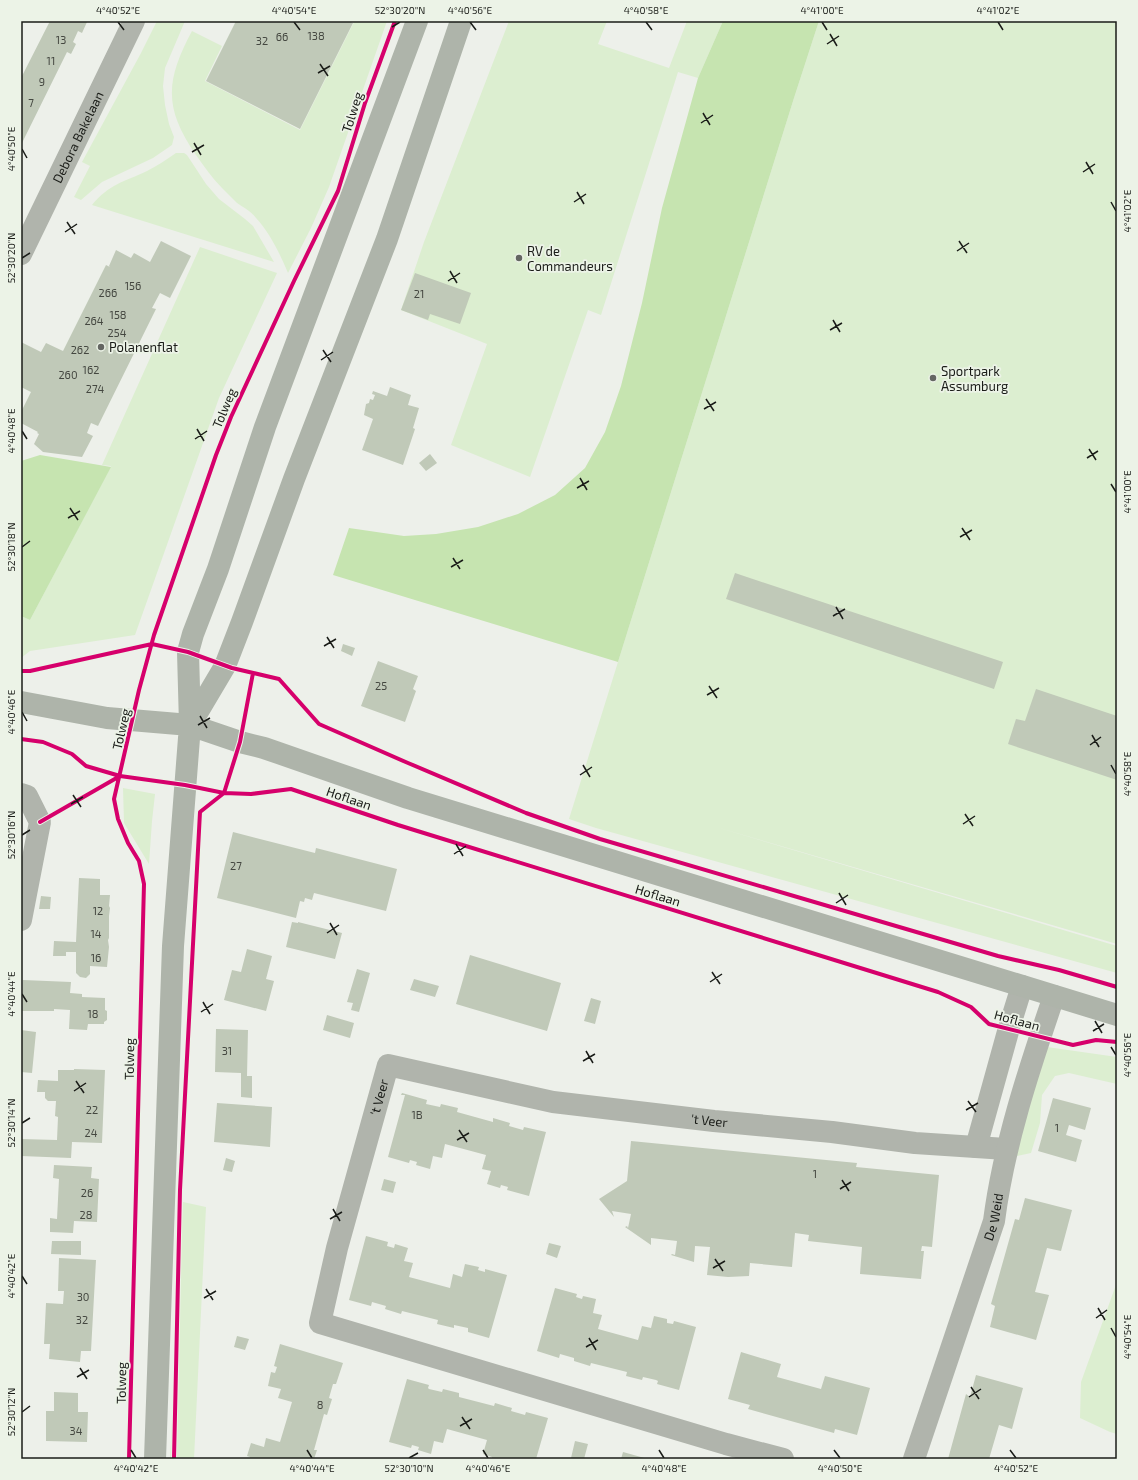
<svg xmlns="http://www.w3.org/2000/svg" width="1138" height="1480" font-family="'Exo 2',sans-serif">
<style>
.green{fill:#dceed0}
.water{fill:#c6e4b0}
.building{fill:#c0c9b8}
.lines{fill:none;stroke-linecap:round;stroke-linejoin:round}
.street{stroke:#b0b4ac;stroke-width:22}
.secondary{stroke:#aeb4aa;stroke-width:22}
.cycleway-casing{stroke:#ecf3e7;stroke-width:6}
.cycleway{stroke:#d6006c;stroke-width:4}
.ticks{fill:none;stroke:#1a1c18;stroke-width:1.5}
.poi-dot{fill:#646662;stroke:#ecf3e7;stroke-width:1.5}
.labels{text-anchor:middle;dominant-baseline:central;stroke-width:3.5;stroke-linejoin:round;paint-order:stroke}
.number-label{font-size:11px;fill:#444740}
.street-label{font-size:13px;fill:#1a1c18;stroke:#ecf3e7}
.poi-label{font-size:13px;fill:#1a1c18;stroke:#ecf3e7;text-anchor:start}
.neatline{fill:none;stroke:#1a1c18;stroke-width:1.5}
.ticks-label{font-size:10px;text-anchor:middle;fill:#1a1c18}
</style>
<rect width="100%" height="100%" fill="#edf0ea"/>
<path class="green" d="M157 21H185L165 68 163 86 165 105 169 124 174 137 172 145 153 158 102 182 81 200 74 197 90 166 82 162 141 53Z
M352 21H387L329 187 311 228 288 273C280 254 270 233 256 218 251 211 244 208 237 203 232 198 227 193 222 188 212 178 204 166 196 155 163 107 166 80 192 31L222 46 205 81 300 130 354 22Z
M509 21H607L598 44 669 68 687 21H723L698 78 678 72 601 315 588 310 530 477 451 445 487 344 401 310 424 242Z
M819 21H1117V944L716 827 1117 946V973L596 828 569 819 794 98Z
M176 153H184L187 155 206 184 219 199 245 219 253 226 274 262 92 205C109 184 124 182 147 171 157 166 166 160 176 153Z
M200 247 277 273 219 398 135 635 30 651 21 658V616L30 620 111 466 102 465Z
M123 788 155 794 152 821 149 864 124 823Z
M1047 1047 1117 1057V1084L1069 1073 1055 1076 1042 1095 1040 1123 1031 1153 1017 1156V1133Z
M183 1202 206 1207 194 1459H170Z
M1117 1282V1434L1110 1432 1080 1418 1081 1382Z"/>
<path class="water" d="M723 21H819L794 98 618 662 333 575 349 528 404 536 436 534 478 527 518 514 555 495 585 468 605 432 621 386 642 303 662 208 698 78Z
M40 455 111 467 30 620 21 616V461Z"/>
<path class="building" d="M50 21H84L87 22 82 33 78 31 73 42 76 44 71 54 67 52 21 145V78Z
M236 21H348L353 23 300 129 206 81Z
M161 241 191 256 170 298 160 293 152 308 156 309 98 426 91 423 87 433 93 436 82 457 43 452 34 444 39 434 37 433 38 432 21 423V412L31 392 21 387V342L41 352 46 343 63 351 106 265 110 267 109 266 116 250 131 258 134 253 150 262Z
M415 273 471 293 460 324 430 314 428 320 401 310Z
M390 387 411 395 408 405 419 408 413 428 415 429 403 465 362 450 373 419 364 415 366 404 369 403 370 399 373 400 375 395 372 394 373 391 387 396Z
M430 454 437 463 426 471 419 463Z
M735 573 1003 662 994 689 726 599Z
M343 644 355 648 352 656 341 651Z
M378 661 418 676 413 689 416 691 405 722 361 706Z
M1036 689 1117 716V780L1008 744 1016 719 1025 721Z
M233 832 315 853 316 848 397 869 386 911 314 893 312 900 305 898 304 902 300 901 296 918 217 898Z
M79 878 100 879V895H110L109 906 110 908 109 916V938L108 940 109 947 107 967 90 966V974L86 978 80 977 76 973V952H66V956H53L54 941 76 942Z
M41 896 51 897 50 909H39Z
M292 922 298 923V922L342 933 335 959 286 947Z
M247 949 272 956 266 979 274 981 266 1011 224 1000 232 970 241 972Z
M470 955 561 983 547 1031 456 1004Z
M357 969 370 973 359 1012 351 1010 353 1003 347 1002Z
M414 979 439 986 435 997 410 990Z
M23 980 71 982 70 993 82 994V997L105 998V1010L107 1011V1020L104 1022V1024H88L87 1030 69 1029 70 1010 54 1009V1011H22Z
M591 998 601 1001 595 1024 584 1021Z
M327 1015 354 1023 350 1038 323 1030Z
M216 1029 248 1030 247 1076H252V1098L241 1097V1073L215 1072Z
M21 1030 36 1032 32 1073 21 1072Z
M74 1069 105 1070 102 1143 72 1142 71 1158 21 1156V1139L57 1140 58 1117 55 1116 56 1101H48L45 1098V1092H37L38 1080 58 1081V1070H74Z
M402 1093 427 1100 426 1104 440 1107 441 1104 458 1108 457 1112 493 1122V1118L510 1123 509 1126 523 1130 524 1127 546 1132 529 1196 507 1190 508 1187 501 1185 500 1188 487 1184 491 1171 482 1169 486 1155 445 1144 442 1158 433 1156 430 1169 416 1165 417 1162 410 1160 409 1163 388 1157 405 1095H401Z
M1053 1098 1091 1108 1085 1130 1069 1125 1066 1135 1082 1140 1076 1162 1038 1151Z
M217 1103 272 1107 270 1147 214 1142Z
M631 1141 857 1163 856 1167 939 1175 932 1247 922 1246 921 1251H924L921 1279 860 1274 862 1247 808 1241 809 1235 795 1233 792 1267 750 1263 749 1276 728 1277 707 1275 710 1247 695 1246 694 1262 671 1255 672 1254 675 1255 677 1241 651 1238V1245L625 1227 627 1226 628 1228 631 1214 612 1211 614 1217 599 1199 627 1181Z
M226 1158 235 1161 232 1172 223 1170Z
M54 1165 92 1167 91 1178 99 1179 97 1222 74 1221 73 1233 50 1232V1218L57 1219 59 1179 53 1178Z
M384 1179 396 1182 393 1193 381 1190Z
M1025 1198 1072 1210 1061 1251 1047 1248 1035 1292 1049 1295 1036 1340 990 1327 995 1306 991 1304 1006 1251 1015 1219 1019 1220Z
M366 1236 388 1242 387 1246 394 1248 395 1244 408 1248 404 1261 413 1263 409 1277 450 1288 453 1274 462 1277 465 1264 479 1267 478 1270 485 1272V1269L507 1275 489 1338 468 1332V1328L454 1325V1328L437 1324 438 1320 402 1311 401 1314 385 1309 386 1306 372 1302 371 1306 349 1300Z
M52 1241H81V1255L51 1254Z
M549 1243 561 1246 557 1258 546 1254Z
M59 1258 96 1260 91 1351H81L80 1362 49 1359 50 1344H44L46 1303 63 1304 64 1291H58Z
M555 1288 577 1294 576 1297 582 1299 583 1296 596 1299 593 1313 602 1315 598 1329 638 1340 642 1326 651 1328 654 1316 667 1319V1323L673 1324 674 1321 696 1327 679 1390 657 1384 658 1381 656 1380 643 1377 642 1380 626 1376 627 1372 591 1363 590 1366 574 1361V1358L560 1354 559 1358 537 1351Z
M237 1336 249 1339 245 1350 234 1347Z
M280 1344 343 1363 336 1384H333L329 1398 332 1399 327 1415 324 1414 314 1450H317L314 1459H250V1457L247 1456 251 1443 264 1447 266 1438 280 1442 292 1402 278 1398 281 1389 268 1386 271 1372 275 1373 277 1367 274 1366Z
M741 1352 781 1364 777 1377 821 1389 825 1376 870 1388 857 1435 835 1429 834 1433 748 1409 750 1405 728 1399Z
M976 1375 1023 1388 1012 1429 999 1425 989 1459H948L966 1394 970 1397Z
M407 1379 429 1385 428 1388 429 1389 442 1392 443 1389 459 1393V1397L494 1406 495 1403 512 1408 511 1411 525 1415 526 1412 548 1418 536 1459H492V1457L483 1454 487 1440 447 1429 443 1443 434 1441 431 1454 418 1450 419 1447 412 1445 411 1448 389 1442Z
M54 1392 78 1393V1412H88L87 1442 46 1441V1411H54Z
M575 1441 588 1444 584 1459 571 1458Z
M623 1452 648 1459H621Z"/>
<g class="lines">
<g class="street">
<path id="s1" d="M21 254 134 21"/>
<path d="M21 794 27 796 40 822 21 920"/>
<path d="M976 1147 1009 1028 1022 986"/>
<path id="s2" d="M783 1459 726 1444 320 1323 337 1248 388 1065 553 1102 714 1121 832 1132 915 1143 1006 1149"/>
<path id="s3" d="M914 1459 994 1221C1004 1144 1029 1069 1054 996"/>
</g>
<path class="secondary" d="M21 702 107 718 190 725 240 742 264 748 408 798 1117 1015
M190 725 225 666 242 622 294 479 387 239 461 21
M155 1459 173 946 190 725 188 652 193 634 218 569 265 427 417 21"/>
<g class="cycleway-casing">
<path id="cycleway" d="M21 671H30L152 644 188 652 232 668 279 679 319 724 408 763 526 813 600 839 998 956 1059 970 1117 987
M21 739 43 742 72 754 86 766 120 776 185 785 224 793 251 794 291 789 398 825 938 992 971 1007 989 1024 1073 1045 1096 1040 1117 1042
M40 822 120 776
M129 1459 144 884 139 861 128 843 118 819 114 799 139 690 154 635 216 455 231 417 294 281 338 191 365 103 395 21
M174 1459 180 1190 200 812 224 793 240 742 253 673"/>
</g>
<use href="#cycleway" class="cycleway"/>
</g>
<path class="ticks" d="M118 22 124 30M294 22 300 30M470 22 476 30M646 22 652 30M822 22 827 30M998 22 1003 30M392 27 400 22M830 34 837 46M827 44 839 36M320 64 328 76M318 73 330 66M703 113 710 125M701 123 713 115M194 143 201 155M22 149 27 158M192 152 204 145M1086 162 1093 174M1083 172 1095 164M577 192 584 204M574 202 586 194M1111 202 1116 211M67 222 75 234M65 232 77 224M959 241 967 253M957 251 969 243M22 258 30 253M450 271 457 283M448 281 460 273M833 320 840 332M830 330 842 323M323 350 331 362M321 360 333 352M706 399 714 411M704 409 716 402M197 429 204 441M22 431 27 439M195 439 207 431M1089 449 1096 460M1087 458 1098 451M580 478 587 490M1111 484 1116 492M577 488 589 481M70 508 78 520M68 518 80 511M962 528 970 540M960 537 972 530M22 547 30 541M453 558 460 569M451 567 463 560M836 607 843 619M833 616 845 609M327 637 334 648M324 646 336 639M709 686 717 698M707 695 719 688M22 712 27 721M200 716 207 728M198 725 210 718M1092 735 1099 747M1090 745 1101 737M583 765 590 777M1111 765 1116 774M580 775 592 767M73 795 81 807M71 804 83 797M965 814 973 826M963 824 975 816M22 835 30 830M456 844 463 856M454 854 466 846M839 893 846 905M836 903 848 895M330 923 337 935M327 933 339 925M712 972 720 984M710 982 722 974M22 994 27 1002M203 1002 210 1014M201 1012 213 1004M1095 1021 1102 1033M1093 1031 1104 1024M1111 1047 1116 1055M586 1051 593 1063M583 1061 595 1054M76 1081 84 1093M74 1091 86 1083M968 1101 976 1112M966 1110 978 1103M22 1123 30 1118M459 1130 467 1142M457 1140 469 1133M842 1180 849 1191M840 1189 851 1182M333 1209 340 1221M330 1219 342 1212M715 1259 723 1271M713 1268 725 1261M22 1276 27 1284M206 1289 213 1300M204 1298 216 1291M1098 1308 1105 1320M1096 1318 1107 1310M1111 1328 1116 1337M589 1338 596 1350M586 1347 598 1340M80 1368 87 1379M77 1377 89 1370M971 1387 979 1399M969 1397 981 1389M22 1412 30 1406M462 1417 470 1429M460 1426 472 1419M131 1450 136 1458M307 1450 312 1458M483 1450 488 1458M659 1450 664 1458M834 1450 840 1458M1010 1450 1016 1458M409 1458 418 1453"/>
<g class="poi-dot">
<circle cx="519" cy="258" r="4"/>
<circle cx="101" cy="347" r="4"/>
<circle cx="933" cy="378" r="4"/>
</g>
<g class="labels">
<g class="number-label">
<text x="316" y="35">138</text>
<text x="282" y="36">66</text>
<text x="61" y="39">13</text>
<text x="262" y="40">32</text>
<text x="51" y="60">11</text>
<text x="42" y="81">9</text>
<text x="31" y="102">7</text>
<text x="133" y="285">156</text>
<text x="108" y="292">266</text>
<text x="419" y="293">21</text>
<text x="118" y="314">158</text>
<text x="94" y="320">264</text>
<text x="117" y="332">254</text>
<text x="80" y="349">262</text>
<text x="91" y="369">162</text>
<text x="68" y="374">260</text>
<text x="95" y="388">274</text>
<text x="381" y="685">25</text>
<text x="236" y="865">27</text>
<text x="98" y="910">12</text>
<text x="96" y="933">14</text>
<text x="96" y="957">16</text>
<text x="93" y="1013">18</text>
<text x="227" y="1050">31</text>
<text x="92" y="1109">22</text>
<text x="417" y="1114">1B</text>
<text x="1057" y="1127">1</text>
<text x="91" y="1132">24</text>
<text x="815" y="1173">1</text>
<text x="87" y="1192">26</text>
<text x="86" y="1214">28</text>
<text x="83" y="1296">30</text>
<text x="82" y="1319">32</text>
<text x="320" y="1404">8</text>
<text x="76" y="1430">34</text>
</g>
<g class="street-label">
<text transform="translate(352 112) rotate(-72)">Tolweg</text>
<text stroke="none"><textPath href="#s1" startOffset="130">Debora Bakelaan</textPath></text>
<text transform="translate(224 408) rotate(-67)">Tolweg</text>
<text transform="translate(121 729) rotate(-77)">Tolweg</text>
<text transform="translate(349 798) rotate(19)">Hoflaan</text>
<text transform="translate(658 895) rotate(17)">Hoflaan</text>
<text transform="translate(1017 1020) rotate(15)">Hoflaan</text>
<text transform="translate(129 1059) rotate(-89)">Tolweg</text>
<text stroke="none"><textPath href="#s2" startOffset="716">'t Veer</textPath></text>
<text stroke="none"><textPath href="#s2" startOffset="1076">'t Veer</textPath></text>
<text stroke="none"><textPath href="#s3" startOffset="255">De Weid</textPath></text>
<text transform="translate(121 1383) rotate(-89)">Tolweg</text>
</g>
<g class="poi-label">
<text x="527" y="251">RV de<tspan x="527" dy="15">Commandeurs</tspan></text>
<text x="109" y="347">Polanenflat</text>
<text x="941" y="371">Sportpark<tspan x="941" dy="15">Assumburg</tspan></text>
</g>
</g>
<rect width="1138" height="1480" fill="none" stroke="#ecf3e7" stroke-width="44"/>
<rect x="22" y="22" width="1094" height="1436" class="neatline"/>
<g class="ticks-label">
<text x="118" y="14">4°40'52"E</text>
<text x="294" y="14">4°40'54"E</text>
<text x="400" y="14">52°30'20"N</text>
<text x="470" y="14">4°40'56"E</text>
<text x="646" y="14">4°40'58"E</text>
<text x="822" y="14">4°41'00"E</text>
<text x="998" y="14">4°41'02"E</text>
<text transform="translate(11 149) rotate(-90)" y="4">4°40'50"E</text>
<text transform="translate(1127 211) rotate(-90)" y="4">4°41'02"E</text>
<text transform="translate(11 258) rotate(-90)" y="4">52°30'20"N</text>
<text transform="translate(11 431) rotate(-90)" y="4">4°40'48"E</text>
<text transform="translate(1127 492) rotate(-90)" y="4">4°41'00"E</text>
<text transform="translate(11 547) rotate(-90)" y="4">52°30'18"N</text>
<text transform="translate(11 712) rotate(-90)" y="4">4°40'46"E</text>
<text transform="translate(1127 774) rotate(-90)" y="4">4°40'58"E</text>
<text transform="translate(11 835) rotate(-90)" y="4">52°30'16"N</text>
<text transform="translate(11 994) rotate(-90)" y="4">4°40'44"E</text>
<text transform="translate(1127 1055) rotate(-90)" y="4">4°40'56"E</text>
<text transform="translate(11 1123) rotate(-90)" y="4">52°30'14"N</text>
<text transform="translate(11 1276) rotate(-90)" y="4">4°40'42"E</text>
<text transform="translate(1127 1337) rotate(-90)" y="4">4°40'54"E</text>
<text transform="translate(11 1412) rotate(-90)" y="4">52°30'12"N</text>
<text x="136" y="1472">4°40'42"E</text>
<text x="312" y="1472">4°40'44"E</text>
<text x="409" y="1472">52°30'10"N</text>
<text x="488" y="1472">4°40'46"E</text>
<text x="664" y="1472">4°40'48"E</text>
<text x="840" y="1472">4°40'50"E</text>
<text x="1016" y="1472">4°40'52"E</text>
</g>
</svg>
